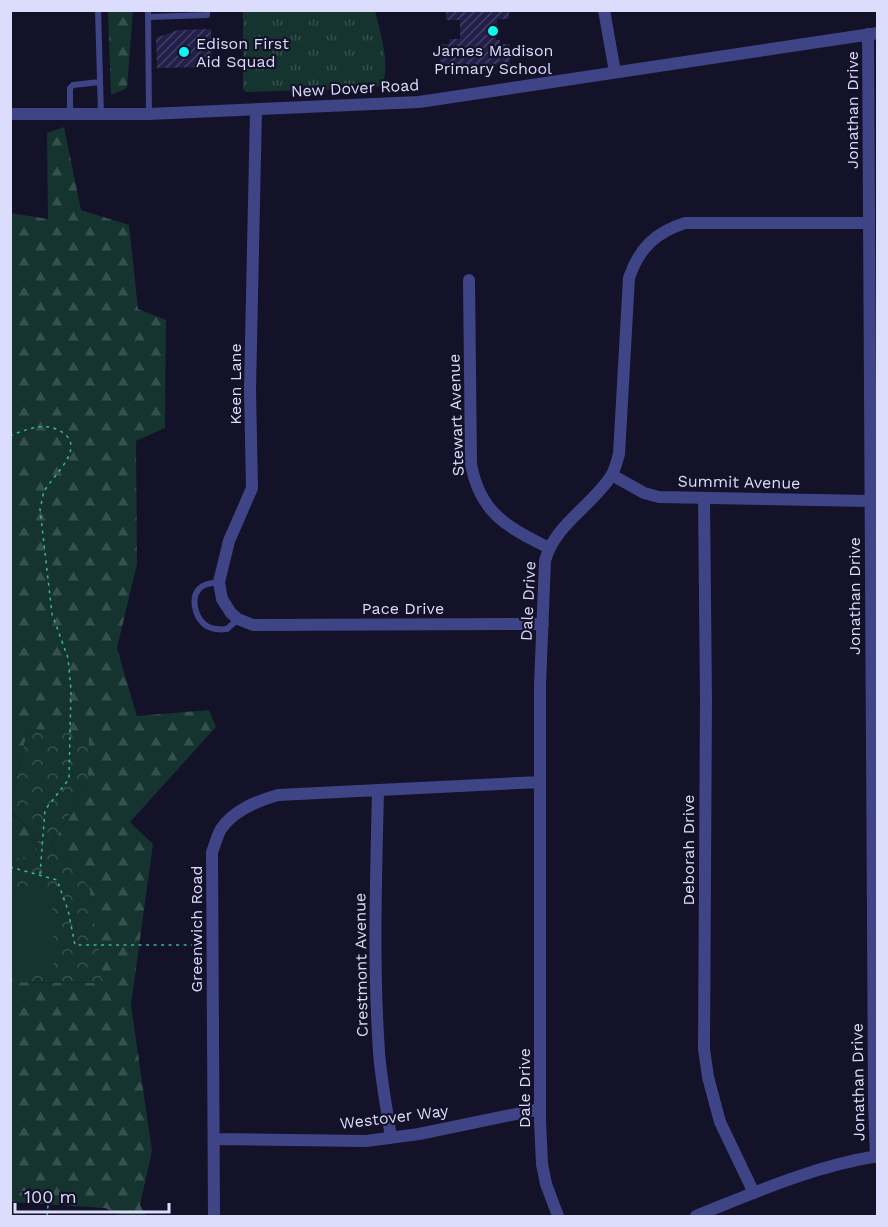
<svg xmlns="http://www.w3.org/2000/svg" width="888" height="1227" font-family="'Work Sans',sans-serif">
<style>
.grass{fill:url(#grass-tufts)}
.forest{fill:url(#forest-firs)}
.park{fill:url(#park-crowns)}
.pitch{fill:#15332f}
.building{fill:url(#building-hatch)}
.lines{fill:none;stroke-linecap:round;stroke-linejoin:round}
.path{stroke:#36b7a1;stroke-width:1.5;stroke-dasharray:3 4.5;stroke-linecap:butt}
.service{stroke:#3f4486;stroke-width:6}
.minor{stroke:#3f4486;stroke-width:12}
.tertiary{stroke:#3f4486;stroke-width:12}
.poi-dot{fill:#11f5f2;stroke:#131229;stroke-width:2}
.labels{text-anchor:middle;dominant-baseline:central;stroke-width:4.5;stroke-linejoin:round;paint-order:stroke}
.poi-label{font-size:16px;fill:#dcdcfd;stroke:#131229;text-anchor:start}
.street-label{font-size:16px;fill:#dcdcfd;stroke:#131229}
</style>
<defs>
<pattern id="grass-tufts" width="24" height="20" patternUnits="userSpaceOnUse" patternTransform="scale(1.5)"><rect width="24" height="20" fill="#15332f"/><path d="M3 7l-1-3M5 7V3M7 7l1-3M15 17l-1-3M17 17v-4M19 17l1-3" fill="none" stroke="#36504e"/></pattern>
<pattern id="forest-firs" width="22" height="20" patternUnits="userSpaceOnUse" patternTransform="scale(1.5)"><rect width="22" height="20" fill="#15332f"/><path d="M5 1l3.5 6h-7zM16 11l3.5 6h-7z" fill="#36504e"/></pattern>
<pattern id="park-crowns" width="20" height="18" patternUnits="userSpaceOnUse" patternTransform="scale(1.5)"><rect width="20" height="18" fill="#15332f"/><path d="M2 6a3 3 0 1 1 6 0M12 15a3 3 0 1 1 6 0" fill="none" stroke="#36504e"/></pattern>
<pattern id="building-hatch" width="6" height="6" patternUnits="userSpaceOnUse" patternTransform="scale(1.5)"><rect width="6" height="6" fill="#231f4a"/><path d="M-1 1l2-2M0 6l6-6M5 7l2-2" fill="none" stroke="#423f65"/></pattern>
</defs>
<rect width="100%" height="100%" fill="#131229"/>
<path class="grass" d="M243 11H375C380 31 391 65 382 86L374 88 246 92 243 89Z"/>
<path class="forest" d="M108 11H133L127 88 111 95Z
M64 127 81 210 129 225 138 309 166 320 165 428 136 441 137 564 117 648 137 716 209 710 216 727 130 822 153 844 131 1005 152 1151 140 1205 146 1216H123L105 1208 11 1202V982L103 983 89 887 51 846 88 781 28 729 11 797V213L48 219 47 133Z
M10 812 38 837 36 861 11 857Z"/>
<path class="park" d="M28 729 89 731 88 781 51 846 89 887 104 983 11 982V857L36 860 38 837 11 812V797Z"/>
<path class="pitch" d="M11 891 52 895 54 969 11 970Z"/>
<path class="building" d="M446 10H509V19H497L496 40H500L499 44H510V65H440V44H449V39H460V20H446Z
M211 29 212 67 157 68 156 38 178 30Z"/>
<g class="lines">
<path class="path" d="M10 436C24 430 42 423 56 429 91 444 55 473 45 490 42 495 42 503 40 509L52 614 68 658 71 690 69 779 45 810 40 874
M10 867 57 880 68 910 75 945H201
M47 1216 48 1205"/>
<path class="service" d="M98 10 101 114
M148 10 149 114
M148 17 207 15V10
M70 114V88L73 85 100 82
M219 582C213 583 205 583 200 588 190 597 195 616 204 624 211 630 219 630 227 629L238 619"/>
<path class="minor" d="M604 10 615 72
M868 34 874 1103 876 1157
M256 110 250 389 252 488 229 541 219 582 222 599 231 613 238 619 253 625 543 624
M469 280 471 464C480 514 508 527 549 548
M612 475 644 493 659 497 870 501
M704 498 706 699 704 1049 708 1077 720 1122 754 1193
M378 791C376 878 373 965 379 1052 381 1080 387 1109 391 1138
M214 1139 366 1141 419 1134 540 1109
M214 1216 212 852C215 845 217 836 221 829 234 810 257 801 278 795L540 782
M558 1216 546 1184 542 1164 540 1121V685L545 561C554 525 592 506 611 476 615 470 617 461 619 454L629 278C639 248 656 232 685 223H869
M696 1216C756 1192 814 1166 878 1156"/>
<path class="tertiary" d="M10 114H149L419 102 878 33"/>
</g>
<g class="poi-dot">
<circle cx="493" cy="31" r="6"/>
<circle cx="184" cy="52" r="6"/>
</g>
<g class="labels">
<g class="poi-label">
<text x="196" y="43">Edison First<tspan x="196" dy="18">Aid Squad</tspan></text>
<text x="493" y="50" text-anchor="middle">James Madison<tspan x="493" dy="18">Primary School</tspan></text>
</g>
<g class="street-label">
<text transform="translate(355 88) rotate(-3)">New Dover Road</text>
<text transform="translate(852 110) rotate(-90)">Jonathan Drive</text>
<text transform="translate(235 384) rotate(-90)">Keen Lane</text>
<text transform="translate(456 415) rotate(-92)">Stewart Avenue</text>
<text transform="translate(739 482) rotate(1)">Summit Avenue</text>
<text transform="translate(854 596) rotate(-90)">Jonathan Drive</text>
<text transform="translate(528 601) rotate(-87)">Dale Drive</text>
<text x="403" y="608">Pace Drive</text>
<text transform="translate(688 850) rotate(-90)">Deborah Drive</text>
<text transform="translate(196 929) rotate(-90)">Greenwich Road</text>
<text transform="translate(361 965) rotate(-91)">Crestmont Avenue</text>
<text transform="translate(858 1082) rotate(-91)">Jonathan Drive</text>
<text transform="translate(524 1088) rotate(-90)">Dale Drive</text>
<text transform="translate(394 1117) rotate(-7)">Westover Way</text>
</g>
</g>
<rect width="888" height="1227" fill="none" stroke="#dcdcfd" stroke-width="24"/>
<path d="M15 1203v9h154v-9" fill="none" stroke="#dcdcfd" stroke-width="3"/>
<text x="24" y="1203" font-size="18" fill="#dcdcfd" stroke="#131229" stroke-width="4.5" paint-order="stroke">100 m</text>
</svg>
